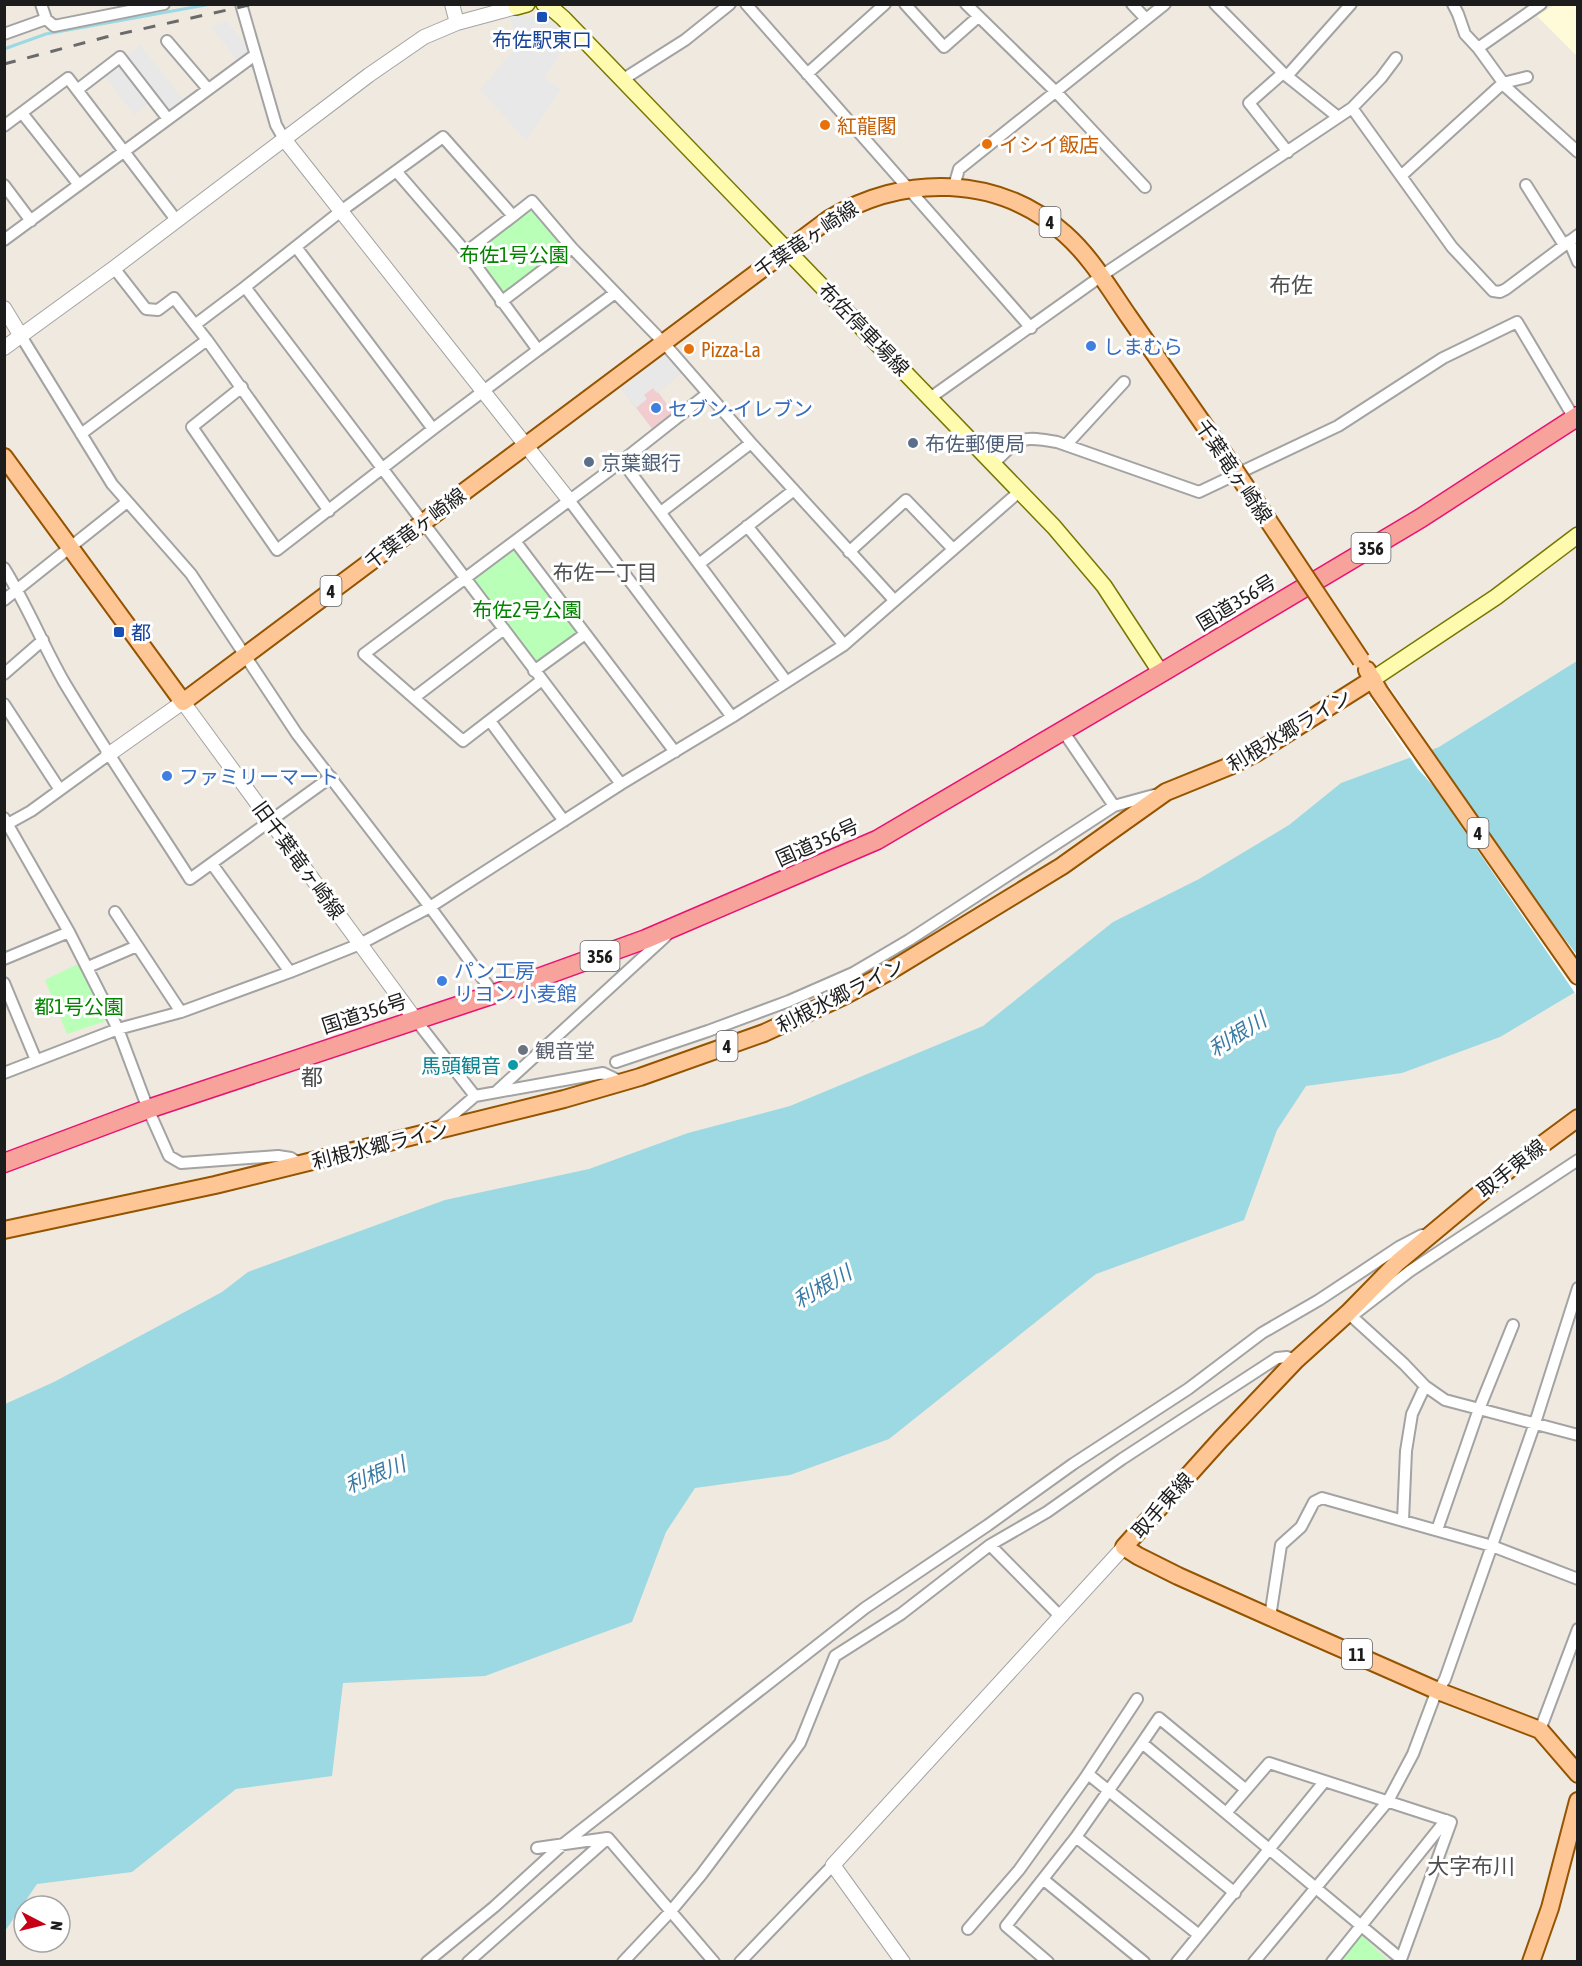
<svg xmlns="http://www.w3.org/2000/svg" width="1582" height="1966" font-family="'Asap Condensed','Noto Sans JP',sans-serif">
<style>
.commercial{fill:#f2cdd0}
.education{fill:#fffbd9}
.park{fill:#b9ffb7}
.parking{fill:#e8e8e8}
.water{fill:#9cd9e2}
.pier{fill:#fff}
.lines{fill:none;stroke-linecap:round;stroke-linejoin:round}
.stream{stroke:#9cd9e2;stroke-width:3}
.minor-casing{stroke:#a3a3a3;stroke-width:14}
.tertiary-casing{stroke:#a3a3a3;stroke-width:16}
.secondary-casing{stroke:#767600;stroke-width:18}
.primary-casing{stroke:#945400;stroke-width:20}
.trunk-casing{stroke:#e91172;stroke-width:21}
.minor{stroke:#fff;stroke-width:10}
.tertiary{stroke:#fff;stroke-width:14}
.secondary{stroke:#fffbae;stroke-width:15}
.primary{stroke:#ffc695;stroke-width:16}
.trunk{stroke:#f7a29a;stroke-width:18}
.rail{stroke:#6a6a6a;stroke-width:3;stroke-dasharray:12 12;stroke-linecap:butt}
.primary-bridge-casing{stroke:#945400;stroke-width:20;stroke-linecap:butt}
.primary-bridge{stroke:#ffc695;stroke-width:16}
.transit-dot{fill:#1a4fb4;stroke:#fff;stroke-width:2}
.food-dot{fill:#e8710a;stroke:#fff;stroke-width:2}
.shop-dot{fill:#3f7fe0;stroke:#fff;stroke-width:2}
.service-dot{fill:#5c6f8a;stroke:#fff;stroke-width:2}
.worship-dot{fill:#6b7280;stroke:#fff;stroke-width:2}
.culture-dot{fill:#0f9aa8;stroke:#fff;stroke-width:2}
.labels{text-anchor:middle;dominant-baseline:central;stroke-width:6;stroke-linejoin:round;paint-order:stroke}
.shield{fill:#fff;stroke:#606060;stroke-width:1.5}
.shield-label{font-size:18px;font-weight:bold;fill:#1c1c1c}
.transit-label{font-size:20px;fill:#164399;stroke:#fff}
.food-label{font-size:20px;fill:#c56008;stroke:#fff;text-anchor:start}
.street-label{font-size:20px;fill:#1c1c1c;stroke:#fff}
.park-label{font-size:20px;fill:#038400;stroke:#fff}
.shop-label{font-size:20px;fill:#366cbe;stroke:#fff;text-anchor:start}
.service-label{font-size:20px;fill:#4e5e75;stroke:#fff;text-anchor:start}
.worship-label{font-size:20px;fill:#5b616d;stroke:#fff;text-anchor:start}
.culture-label{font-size:20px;fill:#0d838f;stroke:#fff;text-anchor:end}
.neighbourhood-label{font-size:21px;fill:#4f4f4f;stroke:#fff}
.water-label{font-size:21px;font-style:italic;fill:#3a7ba5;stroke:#fff}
.quarter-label{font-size:22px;fill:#4f4f4f;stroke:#fff}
</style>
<rect width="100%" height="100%" fill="#efe9e0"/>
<path class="commercial" d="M682 372 658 392 674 414 653 430 621 388Z"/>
<path class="education" d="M1554 5H1577V56L1537 16Z"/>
<path class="park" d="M531 210 565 247 502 295 472 254Z
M514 550 578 634 537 666 475 584 476 578Z
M82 962 109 1020 67 1034 45 980Z
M1361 1935 1388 1960 1387 1961H1339Z"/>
<path class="parking" d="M523 11 525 17 539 16 551 21 569 42 544 78 561 89 526 140 480 90 518 44 509 14Z
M227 21 249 50 238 61 211 27Z
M140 45 183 99 169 110 165 109 126 56Z
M116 64H122L149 103 134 115 103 74Z
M666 354 682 372 657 393 653 388 644 395 647 399 636 408 621 388Z"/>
<path class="water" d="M1577 661V991L1500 1037 1402 1073 1306 1086 1277 1130 1244 1220 1096 1274 889 1439 790 1475 695 1488 666 1532 632 1622 485 1676 343 1683 332 1776 236 1789 132 1872 37 1884 5 1931V1404L54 1382 222 1292 248 1272 445 1200 589 1169 688 1133 790 1106 983 1026 1113 922 1199 879 1289 825 1341 783 1439 747Z"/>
<path class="pier" d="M1389 686 1516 875 1577 955V996L1435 788 1418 769 1374 703 1368 698Z"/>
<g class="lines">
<path class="stream" d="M4 49 46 34 211 4"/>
<g class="minor-casing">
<path id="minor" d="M41 4 46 19
M241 4 276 125 284 139
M746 4 1031 328
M905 4 944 47 978 17
M966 4 1056 92 1145 187
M1132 4 1146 19
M1215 4 1283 73 1338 117
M1453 4 1458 14 1465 34 1478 48
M1541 4 1478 48 1507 88 1578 152
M4 34 46 19 54 26 164 4
M167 41 208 89
M1283 73 1249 103 1288 152
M807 74 885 4
M1287 76 1351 4
M622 80 685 40 730 4
M77 90 120 57 168 119
M1352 108 1452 247 1493 291 1500 292 1506 289 1578 235
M22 113 79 185
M4 126 68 78 177 221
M396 171 466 252
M1401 176 1503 83 1527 77
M4 185 31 221
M1526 185 1564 245
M954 186 959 169 1165 4
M513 216 466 252 538 350 615 293
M4 240 255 55
M1569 241 1578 262
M296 247 433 429
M501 302 572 248
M196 324 245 287
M21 336 112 484 191 574 297 734 430 907 494 994
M207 340 329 511
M242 387 192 427 277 550 433 429 538 350
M930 398 1107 272 1352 108 1381 78 1396 58
M81 434 207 340 174 298 158 310 146 309 114 268
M1066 445 1124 382
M622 461 786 681
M994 463C1020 438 1020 435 1057 442L1199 492 1338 426 1443 358 1517 322 1574 418
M569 500 732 717
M661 512 751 443
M747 526 844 645
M515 541 675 752
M849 552 906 500 953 549
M699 564 794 490
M4 568C27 605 43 645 64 682 104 749 148 813 190 879L331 777
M4 600 127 502
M534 671 585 634
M4 674 43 640
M542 680 463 741 364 654 622 461 707 394
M415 697 504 629
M4 704 60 790
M490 721 564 821
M1063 731 1114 806
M621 784 245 287 341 211 443 137 513 216 532 201 572 248 663 342 751 443 894 600
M4 818 69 932 118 1029 148 1109 169 1156 181 1163 278 1156 291 1158 300 1164
M4 826 31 811 108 755
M212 864 290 972
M115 912 181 1012
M4 959 69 932
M88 967 137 946
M4 983 36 1060
M415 1019 475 1096
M616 1062 708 1031 789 1001 853 973 909 940 1114 806 1154 795
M4 1073 118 1029 181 1012 290 972 360 944 430 907 621 784 732 717 844 645 1020 491
M496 1092 666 936
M438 1128 475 1096 603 1073 622 1082
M1357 1312 1410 1271 1578 1160
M1348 1313 1404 1364 1425 1386 1445 1400 1578 1435
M1403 1520 1406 1451 1412 1414 1425 1386
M1437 1530 1479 1409 1513 1325
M990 1545 1060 1616
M1270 1617 1281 1545 1301 1527 1314 1502 1322 1498 1492 1546 1578 1579
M1540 1730 1578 1629
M1142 1743 1159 1718 1245 1789
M1088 1774 1235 1893
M1226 1813 1269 1763 1451 1822 1400 1962
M1076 1837 1199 1935
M537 1848 607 1838
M1044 1880 1144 1962
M968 1929 1019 1870 1085 1778 1137 1699
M427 1962 494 1907 562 1845 865 1608 988 1525 1073 1464 1188 1389 1262 1333 1319 1300 1399 1247 1422 1235
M468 1962 608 1838 714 1962
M623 1962 671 1911 701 1875 800 1743 835 1656 901 1614 990 1545 1047 1512 1122 1459 1277 1358 1287 1357 1296 1360
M740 1962 833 1865
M1048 1962 1006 1926 1076 1837 1142 1743 1401 1959
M1177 1962 1324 1782
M1254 1962 1388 1801 1413 1754 1434 1698 1445 1679 1535 1423 1578 1288
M1332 1962 1446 1820"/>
</g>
<g class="tertiary-casing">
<path id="tertiary" d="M452 4 457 23
M284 139 569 500
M4 308 21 336
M4 348 114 268 369 75 424 37 457 23 516 7
M108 755 183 702 415 1019
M903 1962 833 1865 1124 1547"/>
</g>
<g class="secondary-casing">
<path id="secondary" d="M544 4 549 6 563 18 1054 527 1104 586 1161 673
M516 7 527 4
M1373 679 1496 597 1578 535"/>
</g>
<g class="primary-casing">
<path id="primary" d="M4 457 183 702 829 219C903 174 998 174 1065 234 1091 257 1109 288 1129 317 1160 362 1191 406 1222 451
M1367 670 1379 691 1578 976
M1578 1118 1513 1166 1398 1262 1348 1313 1296 1360 1221 1439 1124 1547 1138 1556 1178 1576 1270 1617 1438 1691 1540 1730 1578 1774
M4 1230 215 1185 564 1099 640 1077 764 1033 844 996 890 971 1062 866 1166 792 1230 766 1256 753 1373 679
M1531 1962 1550 1908 1578 1801"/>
</g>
<g class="trunk-casing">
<path id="trunk" d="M4 1163 148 1109 494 994 646 939 877 840 1161 673 1421 518 1578 416"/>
</g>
<use href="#minor" class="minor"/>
<use href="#tertiary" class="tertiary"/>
<use href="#secondary" class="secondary"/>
<use href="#primary" class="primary"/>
<use href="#trunk" class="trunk"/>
<path class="rail" d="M4 64 106 37 254 4"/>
<g class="primary-bridge-casing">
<path id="primary-bridge" d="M1222 451 1361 660"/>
</g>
<use href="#primary-bridge" class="primary-bridge"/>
</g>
<g class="transit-dot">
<rect x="536" y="11" width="12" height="12" rx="3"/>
<rect x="113" y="626" width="12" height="12" rx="3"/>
</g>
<g class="food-dot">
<circle cx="825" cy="125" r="6"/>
<circle cx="987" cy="144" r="6"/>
<circle cx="689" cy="349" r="6"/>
</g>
<g class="shop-dot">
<circle cx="1091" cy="346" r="6"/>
<circle cx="656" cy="408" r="6"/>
<circle cx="167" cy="776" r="6"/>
<circle cx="442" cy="981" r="6"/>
</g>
<g class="service-dot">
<circle cx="913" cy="443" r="6"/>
<circle cx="589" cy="462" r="6"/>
</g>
<circle class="worship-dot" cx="523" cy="1050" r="6"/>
<circle class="culture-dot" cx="513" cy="1065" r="6"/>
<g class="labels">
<g class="shield">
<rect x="1039.5" y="207" width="21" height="30" rx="4.5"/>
<rect x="1351.5" y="533" width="39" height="30" rx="4.5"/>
<rect x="320.5" y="576" width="21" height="30" rx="4.5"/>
<rect x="1467.5" y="818" width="21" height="30" rx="4.5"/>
<rect x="580.5" y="941" width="39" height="30" rx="4.5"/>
<rect x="716.5" y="1031" width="21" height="30" rx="4.5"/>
<rect x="1342" y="1639" width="30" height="30" rx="4.5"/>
</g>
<g class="shield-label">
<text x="1050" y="222">4</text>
<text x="1371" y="548">356</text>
<text x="331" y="591">4</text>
<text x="1478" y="833">4</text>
<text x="600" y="956">356</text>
<text x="727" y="1046">4</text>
<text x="1357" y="1654">11</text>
</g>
<g class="transit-label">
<text x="542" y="39">布佐駅東口</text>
<text x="131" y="632" text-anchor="start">都</text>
</g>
<g class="food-label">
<text x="837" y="125">紅龍閣</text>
<text x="999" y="144">イシイ飯店</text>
<text x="701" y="349">Pizza-La</text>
</g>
<g class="street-label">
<text transform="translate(806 239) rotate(-34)">千葉竜ヶ崎線</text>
<text transform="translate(864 329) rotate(46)">布佐停車場線</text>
<text transform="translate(1234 471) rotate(56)">千葉竜ヶ崎線</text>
<text transform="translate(415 528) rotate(-37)">千葉竜ヶ崎線</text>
<text transform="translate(1236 602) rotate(-31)">国道356号</text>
<text transform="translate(1289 730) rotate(-31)">利根水郷ライン</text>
<text transform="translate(817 842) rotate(-24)">国道356号</text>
<text transform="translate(299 860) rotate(54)">旧千葉竜ヶ崎線</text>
<text transform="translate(840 995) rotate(-27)">利根水郷ライン</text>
<text transform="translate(364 1013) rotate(-18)">国道356号</text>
<text transform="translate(380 1145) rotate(-14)">利根水郷ライン</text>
<text transform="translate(1511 1168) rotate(-38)">取手東線</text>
<text transform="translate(1162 1505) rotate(-48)">取手東線</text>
</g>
<g class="park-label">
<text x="514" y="254">布佐1号公園</text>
<text x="527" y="609">布佐2号公園</text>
<text x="79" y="1006">都1号公園</text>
</g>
<g class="shop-label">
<text x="1103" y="346">しまむら</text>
<text x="668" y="408">セブン-イレブン</text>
<text x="179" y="776">ファミリーマート</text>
<text x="454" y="970">パン工房<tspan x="454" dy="23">リヨン 小麦館</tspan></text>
</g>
<g class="service-label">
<text x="925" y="443">布佐郵便局</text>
<text x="601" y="462">京葉銀行</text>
</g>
<g class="worship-label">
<text x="535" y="1050">観音堂</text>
</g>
<g class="culture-label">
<text x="501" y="1065">馬頭観音</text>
</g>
<g class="neighbourhood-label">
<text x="605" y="572">布佐一丁目</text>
</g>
<g class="water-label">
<text transform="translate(1237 1034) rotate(-32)">利根川</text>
<text transform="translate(822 1286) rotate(-30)">利根川</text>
<text transform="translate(375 1474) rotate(-22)">利根川</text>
</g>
<g class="quarter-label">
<text x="1291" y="285">布佐</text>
<text x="312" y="1077">都</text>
<text x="1471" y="1866">大字布川</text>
</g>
</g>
<rect width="1582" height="1966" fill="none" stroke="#1c1c1c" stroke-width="12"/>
<g transform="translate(42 1924) rotate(97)"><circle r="28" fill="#ffffff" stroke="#a4a4a4" stroke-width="1.5"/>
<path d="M0-4.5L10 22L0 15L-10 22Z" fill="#c80015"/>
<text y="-9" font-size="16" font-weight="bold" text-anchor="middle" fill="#1c1c1c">N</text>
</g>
</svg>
